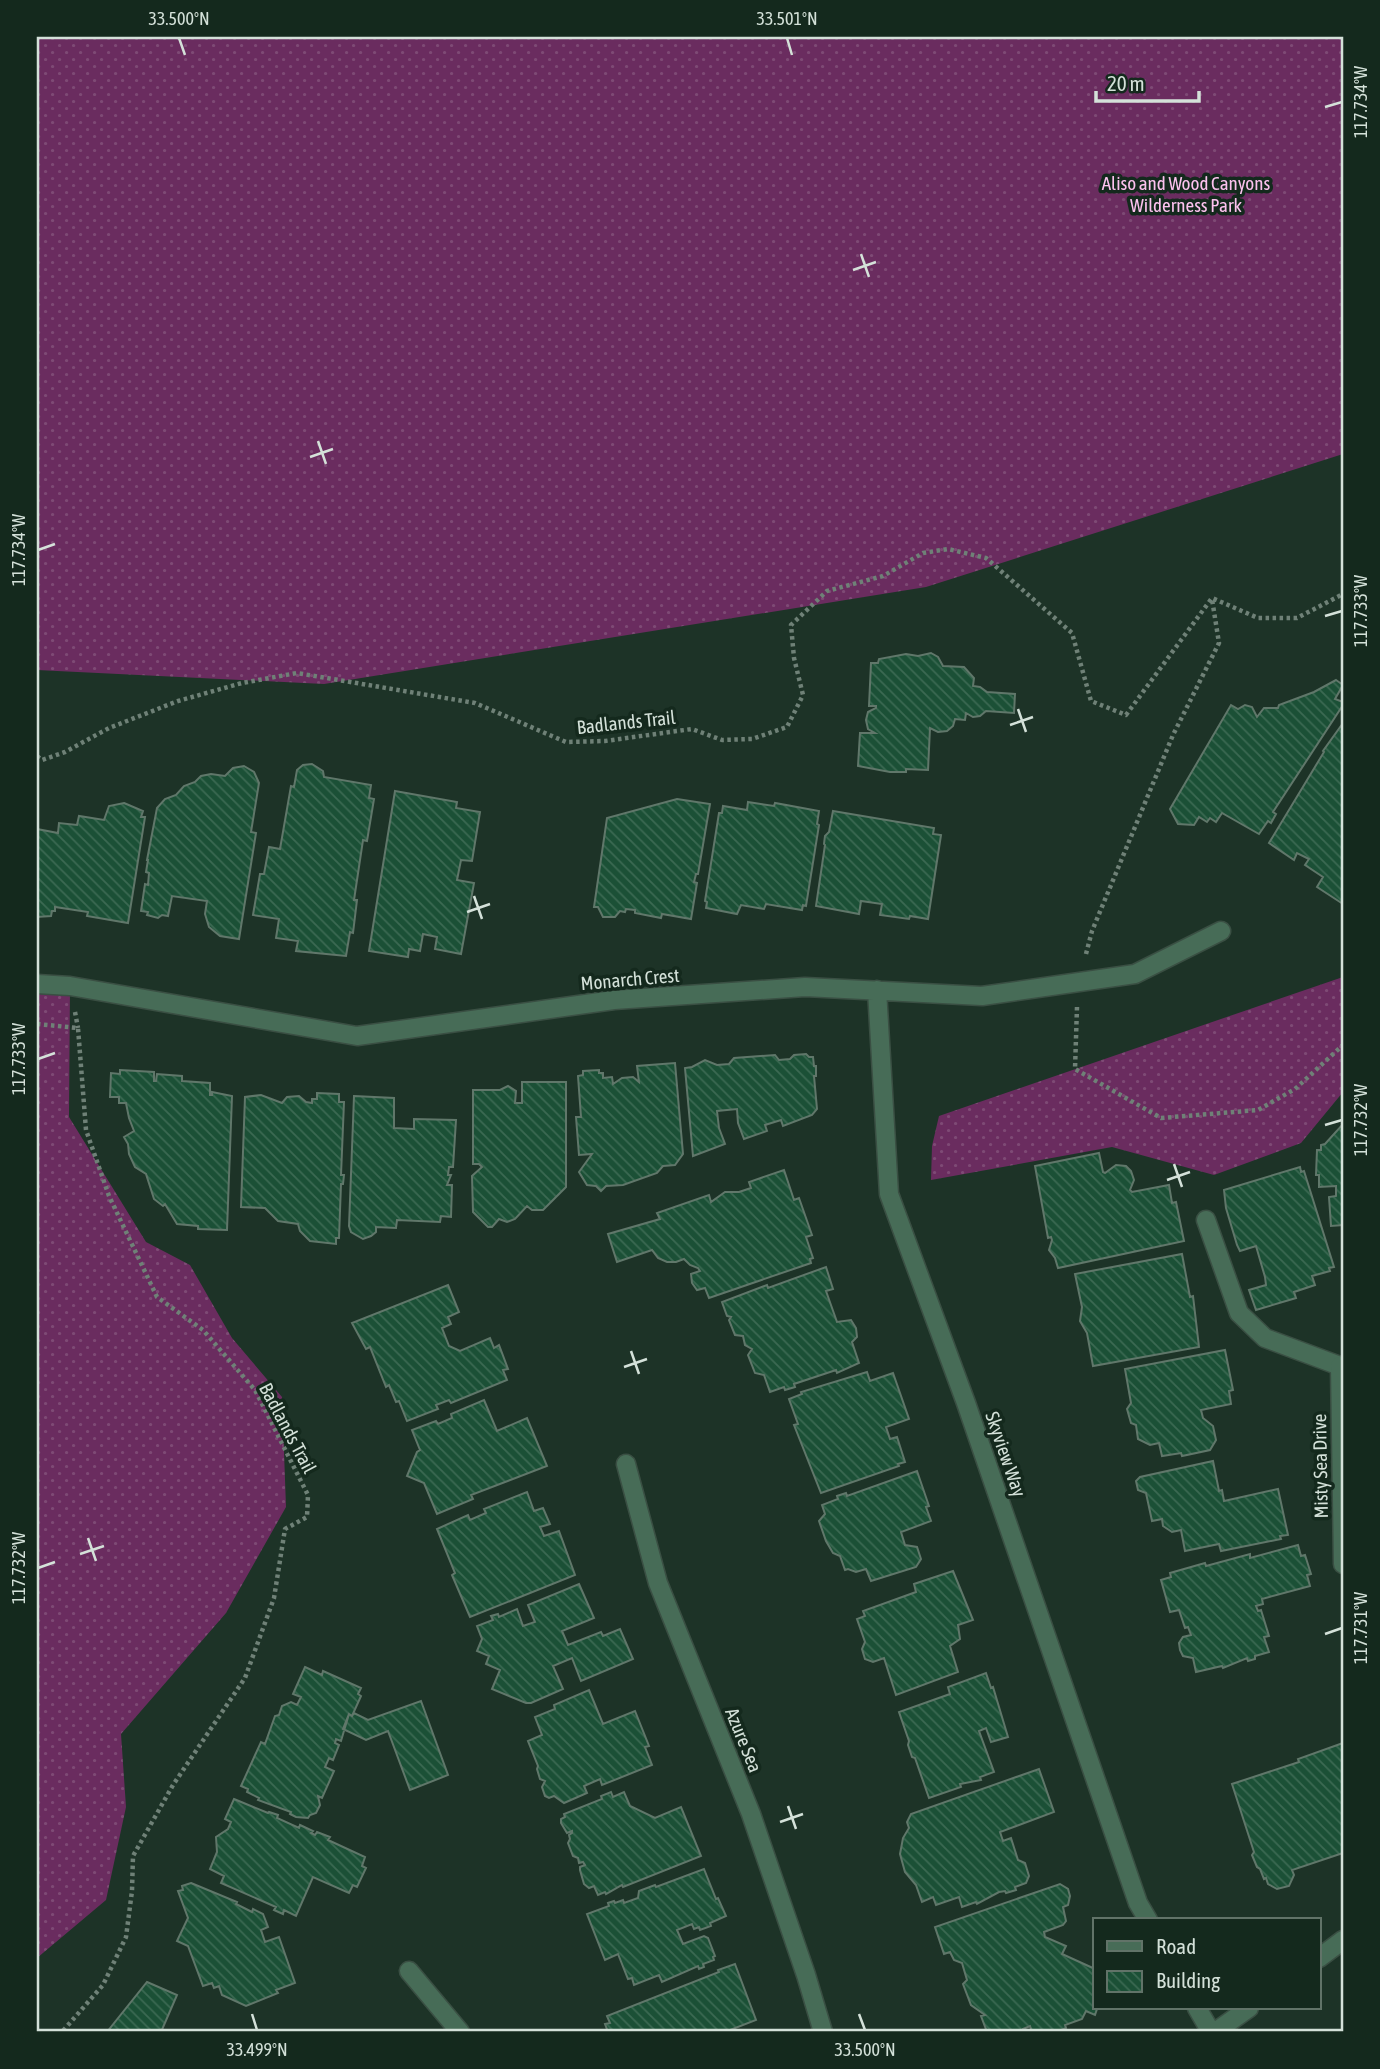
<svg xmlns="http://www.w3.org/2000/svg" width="1380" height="2069" font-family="'Asap Condensed',sans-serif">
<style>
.grass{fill:url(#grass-dots)}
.building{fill:url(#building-back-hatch);stroke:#60776a;stroke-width:2}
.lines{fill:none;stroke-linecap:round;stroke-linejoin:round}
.service-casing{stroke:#3a4f43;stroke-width:21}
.minor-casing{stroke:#3a4f43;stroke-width:21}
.path{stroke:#6f8177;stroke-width:4.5;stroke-dasharray:3.5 3.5;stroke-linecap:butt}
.service{stroke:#476c57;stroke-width:18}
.minor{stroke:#476c57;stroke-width:18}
.ticks{fill:none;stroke:#d4e1d9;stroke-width:2.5}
.labels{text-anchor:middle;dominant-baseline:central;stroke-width:7;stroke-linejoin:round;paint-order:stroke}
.park-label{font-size:19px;fill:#fdc2ef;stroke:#14291d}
.street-label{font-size:19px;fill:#d4e1d9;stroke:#14291d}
.neatline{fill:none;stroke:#d4e1d9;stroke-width:2.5}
.ticks-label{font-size:18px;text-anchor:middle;fill:#d4e1d9}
</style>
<defs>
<pattern id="grass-dots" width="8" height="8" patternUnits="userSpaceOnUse" patternTransform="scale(1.75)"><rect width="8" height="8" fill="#6a2c5f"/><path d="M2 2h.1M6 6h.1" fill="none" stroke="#7e4a75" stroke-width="1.8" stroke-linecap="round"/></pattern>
<pattern id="building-back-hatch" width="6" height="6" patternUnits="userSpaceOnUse" patternTransform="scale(1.75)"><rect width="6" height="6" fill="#1b5036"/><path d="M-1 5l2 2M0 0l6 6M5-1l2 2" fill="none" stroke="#3b6952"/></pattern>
</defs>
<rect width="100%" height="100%" fill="#1d3327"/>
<path class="grass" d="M37 37H1343V454L926 587 324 684 37 670Z
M37 974 70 986 69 1117 146 1242 190 1265 232 1338 282 1397 286 1507 226 1613 121 1734 126 1807 106 1900 37 1958Z
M1343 977V1092L1301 1143 1214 1175 1112 1147 931 1180 932 1146 939 1116Z"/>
<path class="building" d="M931 653 938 657 943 666 964 667 974 678 973 686 980 687 987 692 1015 694 1014 713 986 711 980 716 973 717 966 713 965 720 955 719 953 726 947 731 938 732 930 728 928 770 906 769V772H890L858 766 860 733H875L868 729 866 720 868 712 876 708V706H869L871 663H878L879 659 906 654 918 656Z
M1336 680 1343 685 1335 699 1343 702V705L1273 812 1276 814 1271 823 1268 821 1259 834 1222 813 1216 822 1210 818 1207 822 1199 817 1194 825 1178 824 1170 809 1231 705 1238 709 1245 705 1252 707 1257 717 1264 708H1278L1279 705 1314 692Z
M1343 723V904L1317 887 1323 877 1305 865 1309 859 1297 853 1294 860 1269 843 1324 752 1323 751Z
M312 764 323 771 324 777 371 785 369 798 374 799 367 841 363 840 354 900H357L353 933 350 932 346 956 296 951 298 941 276 938 279 919 253 915 260 874H264L269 847 280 849 291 786 294 787 297 770 303 765Z
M244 766 254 772 259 783 251 832 256 833 239 939 220 936 209 927 205 914 207 901 172 896 168 916 162 915 158 918 147 915 148 912 141 911 145 884 148 885 149 873 146 872 148 860H147L157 808 165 799 176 795 184 786 195 782 201 776 211 774 225 776 233 768Z
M395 791 457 802 456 808 480 812 472 861 461 860 457 880 474 883 461 954 435 949 437 937 423 934 420 951 409 949 408 957 369 951Z
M677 799 710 804 698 874H696L694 882 697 883 691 919 662 914 661 918 635 913V910L626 909 625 912 620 911 615 917H603L598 907H594L607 818Z
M748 802 774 806 775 803 819 811 817 824 819 825 806 906 803 905 802 910 766 904 764 909 741 905 737 914 706 908 707 902 705 901 719 813H722L723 806 747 810Z
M124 803 143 811 141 817H145L128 923 87 916 88 912 55 907V911H52L51 916 37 917V829L58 833 59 823 77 825 79 816 104 820 109 806Z
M833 811 934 828 933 834 941 835 928 919 910 916 909 919 880 915 882 904 861 901 859 914 816 906 825 845 824 844 825 836 829 832Z
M806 1054 809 1057H813L814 1066H816V1076H814L817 1109 812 1115 783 1126 781 1120 765 1125 767 1131 744 1139 738 1123 737 1109 717 1111 719 1128 725 1144 693 1156 685 1068 692 1067 705 1060 717 1065 729 1064 734 1058 775 1055 779 1060 790 1059 794 1055Z
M675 1063 683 1154 675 1165 663 1166 657 1173 623 1185 606 1186 601 1191 596 1186 587 1185 579 1172 592 1154 579 1155 576 1117H581L578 1076 583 1075V1071L599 1070V1073H603V1078L612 1077 613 1084 622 1078 633 1077 639 1082 637 1066Z
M120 1070 154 1072V1081H156L157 1074 182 1076V1081L210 1083V1095H212V1092L232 1096 227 1230 198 1229V1226L177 1224 165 1204 163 1206 154 1199 146 1174 135 1167 129 1154 128 1144 124 1137 134 1131 129 1118 126 1103H119V1097H110L111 1073 120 1074Z
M522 1082H566V1187L543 1210H532L527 1206 515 1219 507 1222 499 1219 492 1227H488L473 1212 472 1176 482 1167 479 1164H473V1090H500L508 1086 516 1091 515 1103H522Z
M317 1093 339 1094V1102H344L341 1175H344L343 1184H341L339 1238H336V1244L310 1241 300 1231 298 1224 278 1221 265 1208 241 1207 245 1097 261 1095 282 1103 287 1097 299 1096 306 1102 312 1103V1099H317Z
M354 1096 394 1098V1128L414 1129V1119L456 1120 453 1167H449L448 1175H451L447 1185H452L451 1217 441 1216 440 1222 397 1220 396 1228 376 1227V1232L371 1236 363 1239 351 1232 349 1226Z
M1343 1124V1225L1331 1226 1329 1197 1336 1196V1186L1319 1187V1175H1316L1317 1150H1321V1145L1325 1144Z
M1099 1153 1103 1172 1105 1173 1116 1165 1126 1166 1131 1171 1134 1180 1130 1190 1132 1192 1169 1185 1172 1203 1176 1202 1184 1241 1058 1268 1055 1258 1049 1250 1052 1240 1051 1237 1048 1238 1035 1166Z
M1300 1167 1301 1172 1304 1171 1334 1267 1329 1268 1330 1271 1312 1276 1315 1285 1294 1292 1296 1298 1256 1310 1249 1290 1266 1285 1265 1277 1256 1246 1240 1251 1237 1245 1226 1208 1224 1190Z
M784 1170 794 1200 799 1198 812 1235 806 1237 813 1258 810 1259 811 1263 709 1298 705 1288 697 1290 692 1283 691 1274 700 1271 698 1268 690 1265 684 1259 676 1262H667L658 1258 652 1250 617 1262 608 1234 660 1219 657 1213 709 1195 711 1202 725 1192H739L751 1188 749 1182Z
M1182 1254 1190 1297 1193 1296 1199 1347 1093 1366 1087 1333 1080 1321 1082 1307 1075 1274Z
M826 1267 833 1289 826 1291 837 1322 851 1320 856 1328 857 1337 852 1342 859 1363 837 1373 836 1370 794 1384 795 1387 785 1390 784 1387 770 1392 764 1375 755 1373 748 1355 752 1349 745 1345 743 1336 735 1335 729 1320 731 1317 727 1316 722 1302 767 1285 768 1288Z
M448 1285 459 1312 448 1317 451 1324 442 1328 449 1346 460 1351 490 1338 494 1348 499 1345 508 1369 503 1370 507 1380 451 1403 449 1400 436 1405 438 1409 407 1421 399 1401 396 1402 389 1385 386 1387 370 1347 366 1349 352 1323Z
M1225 1350 1233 1390 1229 1391 1231 1404 1201 1410 1203 1418 1213 1426 1216 1440 1210 1450 1182 1456 1181 1453 1162 1456 1159 1443 1150 1445 1138 1439 1136 1425 1131 1423 1127 1409 1131 1403 1125 1369Z
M867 1372 870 1381 893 1373 909 1419 886 1427 890 1439 897 1437 905 1462 898 1464 899 1466 821 1493 794 1425 798 1424 789 1399 802 1394 801 1392Z
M484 1400 497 1431 527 1418 547 1466 471 1495 473 1499 437 1514 424 1483 407 1476 417 1452 420 1450 412 1430 436 1421 438 1424 452 1418 451 1414Z
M1213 1461 1219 1491 1222 1490 1224 1501 1278 1489 1288 1535 1280 1536 1281 1539 1221 1551 1219 1544 1185 1551 1181 1530 1172 1532 1163 1526 1162 1519 1152 1521 1146 1493 1138 1490 1136 1481 1140 1477Z
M917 1471 929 1506 926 1507 931 1521 901 1532 905 1545 917 1547 921 1559 916 1567 871 1581 866 1569 856 1572 848 1569 845 1570 840 1556 833 1553 826 1541 819 1521 825 1514 822 1505 838 1499 837 1496 846 1493 847 1496Z
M527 1492 534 1511 543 1508 550 1524 540 1527 544 1536 559 1531 575 1575 470 1617 452 1575 455 1573 437 1529 468 1515 470 1520 486 1513 484 1509Z
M1298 1545 1301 1556 1305 1555 1311 1574 1307 1575 1310 1586 1262 1599 1263 1604 1256 1606 1258 1611 1261 1610 1269 1636 1264 1637 1269 1652 1255 1656V1659L1248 1661 1247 1658 1223 1668 1222 1666 1196 1672 1193 1658 1183 1656 1180 1650 1179 1643 1183 1637 1191 1635 1188 1627 1185 1628 1179 1610 1170 1612 1161 1580 1171 1577 1170 1573 1205 1563 1206 1566 1250 1554V1558Z
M953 1571 973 1620 958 1625 960 1639 950 1646 958 1672 896 1695 884 1658 873 1662 865 1659 862 1649 865 1642 857 1619 865 1616 863 1611 916 1592 914 1584Z
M579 1584 594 1618 562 1631 568 1645 601 1632 603 1636 620 1629 633 1659 581 1681 572 1658 553 1666 563 1689 531 1703H526L492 1689 500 1670 486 1664 489 1656 477 1651 482 1639 477 1626 493 1620 491 1616 498 1614 499 1617 517 1609 523 1626 535 1622 528 1605Z
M305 1667 322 1675 323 1671 361 1688 358 1694 361 1696 352 1716 349 1714 341 1741 336 1739 335 1743 339 1745 333 1760 329 1758 325 1767 334 1771 322 1798 318 1796 320 1805 316 1813 310 1815 308 1818 296 1817 290 1814 291 1812 258 1800 259 1798 247 1792 248 1789 241 1786 261 1742 265 1744 275 1716 279 1715 282 1706 291 1702 297 1705 301 1697 293 1694Z
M986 1673 991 1688 993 1687 1008 1737 991 1742 986 1728 979 1731 994 1772 980 1777 981 1780 960 1784 961 1787 929 1798 915 1758 912 1757 908 1745 909 1741 899 1712 950 1694 948 1687Z
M589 1690 603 1724 635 1711 649 1746 645 1747 652 1765 602 1785 600 1779 584 1786 587 1793 564 1803 554 1796 549 1798 545 1796 542 1787 545 1781 540 1779 537 1769 538 1766 528 1741 542 1735 535 1717 555 1709 554 1705Z
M421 1701 448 1775 410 1790 388 1731 366 1740 343 1729 349 1714 352 1716 354 1713 368 1720Z
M1343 1743V1853L1292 1870 1294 1875 1289 1886 1277 1889 1268 1884 1266 1878 1264 1879 1260 1869 1257 1867 1252 1855 1254 1852 1232 1784 1299 1762 1298 1759Z
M1039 1769 1054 1812 1000 1832 1003 1841 1011 1838 1018 1860 1025 1863 1029 1876 1026 1883 1015 1887 1016 1890 1006 1893 1005 1891 999 1892 977 1904 976 1902 962 1907 959 1897 936 1905 933 1897 922 1902 916 1885 905 1872 900 1854 903 1838 909 1828 907 1822 911 1814Z
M611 1792 613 1797 624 1792 630 1806 655 1818 681 1807 701 1856 623 1887 622 1885 606 1894 605 1892 598 1895 594 1886 589 1888 584 1884 580 1870V1867L585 1865 583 1862 579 1863 578 1858 573 1856 568 1843 570 1839 569 1835 572 1833V1831L567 1833 561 1823V1819L565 1817 564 1814 602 1799 601 1796Z
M234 1799 268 1813 269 1812 278 1815 277 1818 299 1828 300 1825 313 1831 311 1833 315 1835 317 1832 330 1837 328 1840 365 1857 362 1866 366 1868 357 1887 353 1885 349 1893 313 1877 296 1916 284 1910 283 1914 274 1910 276 1907 221 1883 224 1876 210 1869 217 1852 216 1837 228 1829 231 1822 225 1819Z
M704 1869 716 1899 718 1898 726 1916 710 1923 711 1926 700 1930 699 1927 694 1929 692 1924 677 1930 683 1944 704 1936 708 1938 715 1956 713 1957 714 1960 703 1964 704 1967 699 1969 698 1966 662 1982 659 1975 634 1985 632 1978 628 1979 618 1954 605 1960 587 1914 609 1906 608 1903 614 1901 615 1903 623 1900 624 1903 638 1898 639 1891 655 1885 656 1887Z
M191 1883 237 1902 236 1904 252 1912 253 1909 263 1914 268 1927 261 1930 265 1942 279 1937 295 1983 276 1990 278 1993 246 2006 222 1995 219 1986 214 1988 212 1983 203 1986 188 1946 177 1941 188 1918 178 1891 183 1890 182 1886Z
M1060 1884 1068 1889 1070 1896 1068 1905 1063 1907 1066 1921 1063 1925 1044 1932 1045 1937 1066 1946 1062 1954 1095 1969V2008H1109L1097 2009 1095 2015 1086 2011 1082 2019 1065 2025 1066 2028 1057 2032H1032L1030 2026 1023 2029V2032H987L981 2016 985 2015 971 2005 963 1984 967 1980 962 1963 954 1960 950 1952 944 1954 935 1927Z
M735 1964 756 2020 725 2032H608L605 2024 610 2023 607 2016 719 1972 718 1970Z
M147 1982 177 1995 161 2032H107Z"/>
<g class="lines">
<g class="service-casing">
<path id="service" d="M1206 1220 1239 1313 1265 1338 1340 1366"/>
</g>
<g class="minor-casing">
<path id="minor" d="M37 984 70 986 357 1036 614 1000 805 987 982 996 1135 974 1221 931
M877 990 889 1194 966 1403 1138 1903 1148 1920
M1340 1366 1343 1564
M626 1464 658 1583 751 1814 806 1975 823 2032
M1319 1958 1343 1940
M409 1971 460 2032
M1197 2008 1211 2032
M1215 2032 1249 2008"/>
</g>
<path class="path" d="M37 756 42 760 65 752 109 728 178 701 242 683 297 673 475 703 566 742 605 741 692 729 722 740 752 739 787 727 803 695 794 658 791 625 827 591 883 576 923 553 948 549 986 558 1072 633 1091 701 1126 715 1212 598 1258 618H1297L1343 594
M1086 954 1092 931 1173 735 1219 643 1212 599
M1077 1007 1075 1069 1161 1118 1258 1110 1295 1089 1343 1045
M75 1012 78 1028
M37 1024 78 1028 86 1130 109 1196 157 1297 203 1330 255 1390 308 1495 307 1517 285 1529 274 1598 245 1678 173 1785 133 1856 132 1891 126 1937 103 1985 62 2032"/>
<use href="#service" class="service"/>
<use href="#minor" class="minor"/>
</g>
<path class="ticks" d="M179 38 185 55M787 38 792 55M1325 107 1342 102M861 254 869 277M853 270 876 262M318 441 326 464M310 457 333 449M38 550 55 544M1325 616 1342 611M1018 709 1026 732M1010 725 1033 717M474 896 482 919M467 912 490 904M38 1059 55 1053M1325 1125 1342 1120M1174 1164 1182 1187M1167 1180 1190 1172M631 1351 639 1374M624 1367 647 1359M88 1538 96 1561M80 1554 104 1546M38 1568 55 1562M1325 1634 1342 1628M788 1806 796 1829M780 1822 803 1814M252 2014 257 2030M859 2014 865 2030"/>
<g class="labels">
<g class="park-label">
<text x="1186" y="183">Aliso and Wood Canyons<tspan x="1186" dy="22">Wilderness Park</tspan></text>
</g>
<g class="street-label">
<text transform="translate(626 722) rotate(-6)">Badlands Trail</text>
<text transform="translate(630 979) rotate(-5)">Monarch Crest</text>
<text transform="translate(288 1428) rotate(62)">Badlands Trail</text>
<text transform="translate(1006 1454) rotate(71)">Skyview Way</text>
<text transform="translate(1320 1466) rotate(-91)">Misty Sea Drive</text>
<text transform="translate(744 1740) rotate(68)">Azure Sea</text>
</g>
</g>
<rect width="1380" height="2069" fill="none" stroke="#14291d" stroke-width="77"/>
<rect x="1093" y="1918" width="228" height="91" fill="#14291d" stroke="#617368" stroke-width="2"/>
<rect x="1107" y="1941" width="35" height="10" fill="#476c57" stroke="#617368" stroke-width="2"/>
<text x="1156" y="1954" font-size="21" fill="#d4e1d9">Road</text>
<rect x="1107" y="1971" width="35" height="21" fill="url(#building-back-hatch)" stroke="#617368" stroke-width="2"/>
<text x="1156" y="1988" font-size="21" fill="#d4e1d9">Building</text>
<path d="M1096 91v10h103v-10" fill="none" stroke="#d4e1d9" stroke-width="3.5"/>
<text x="1107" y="91" font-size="21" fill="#d4e1d9" stroke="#14291d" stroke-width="5" paint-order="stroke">20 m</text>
<rect x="38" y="38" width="1304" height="1992" class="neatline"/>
<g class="ticks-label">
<text x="179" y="25">33.500°N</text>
<text x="787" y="25">33.501°N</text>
<text transform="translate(1361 102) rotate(-90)" y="6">117.734°W</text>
<text transform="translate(19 550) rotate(-90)" y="6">117.734°W</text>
<text transform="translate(1361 611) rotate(-90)" y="6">117.733°W</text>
<text transform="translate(19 1059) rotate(-90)" y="6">117.733°W</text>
<text transform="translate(1361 1120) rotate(-90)" y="6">117.732°W</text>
<text transform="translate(19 1568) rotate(-90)" y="6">117.732°W</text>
<text transform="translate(1361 1628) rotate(-90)" y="6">117.731°W</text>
<text x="257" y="2056">33.499°N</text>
<text x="865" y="2056">33.500°N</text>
</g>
</svg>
